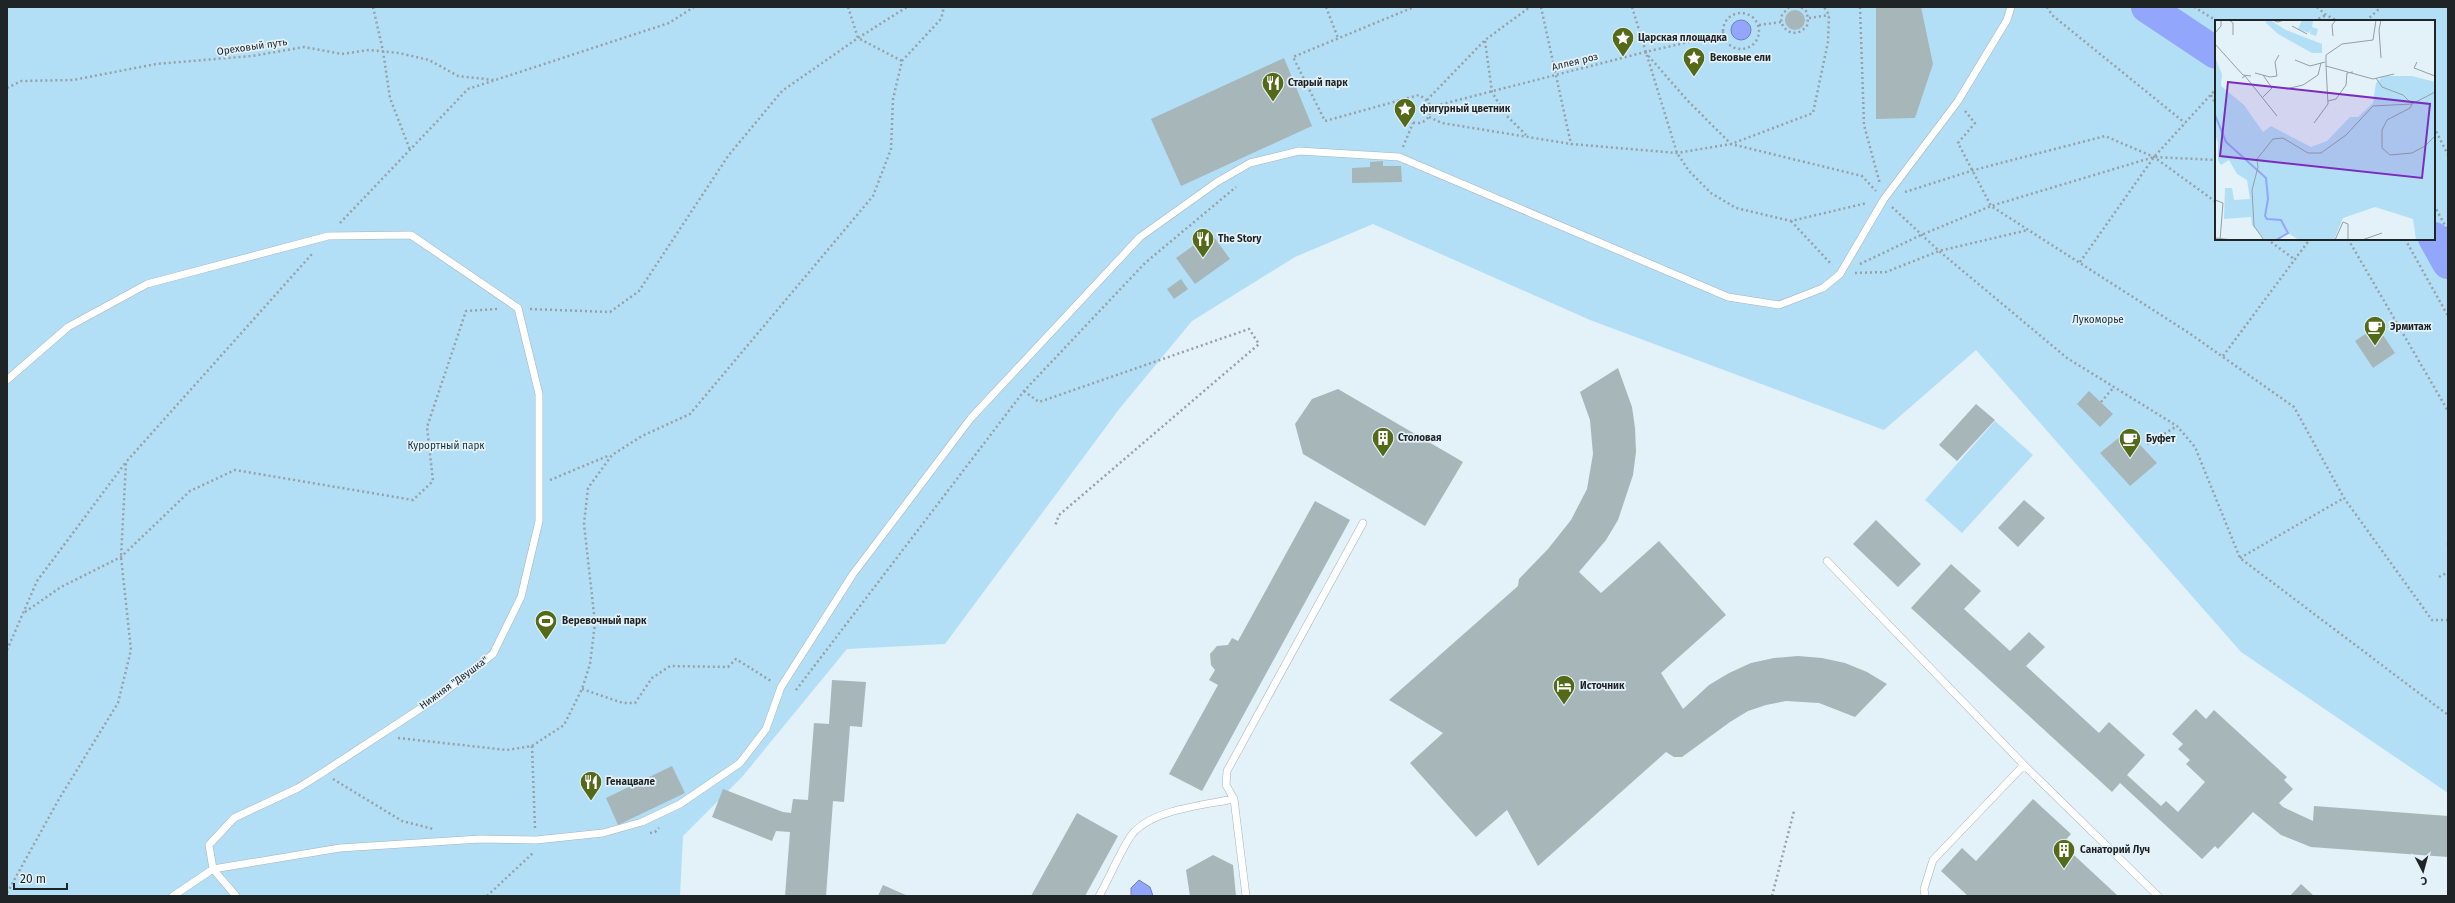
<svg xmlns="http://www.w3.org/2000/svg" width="2455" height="903" font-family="'Fira Sans',sans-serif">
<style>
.green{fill:#b3dff6;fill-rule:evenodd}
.water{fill:#92a6fc;stroke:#707fbc}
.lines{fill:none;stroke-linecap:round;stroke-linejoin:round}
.river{stroke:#92a6fc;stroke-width:32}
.building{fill:#a7b6b9}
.service-casing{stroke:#a6b3ba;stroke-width:8}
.path{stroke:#96a0a5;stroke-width:2.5;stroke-dasharray:2 3;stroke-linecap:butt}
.service{stroke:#fff;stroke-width:7}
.labels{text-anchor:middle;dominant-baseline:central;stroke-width:3.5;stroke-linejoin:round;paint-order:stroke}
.poi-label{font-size:10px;font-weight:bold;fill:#1f2427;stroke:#e3f1f8;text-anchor:start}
.street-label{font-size:10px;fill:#1f2427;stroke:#e3f1f8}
.park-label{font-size:10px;fill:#1b2f39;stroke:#e3f1f8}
.inset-river{fill:none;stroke:#92a6fc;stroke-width:2}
.inset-road{fill:none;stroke:#959fa4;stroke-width:1}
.view{fill:#7b2cbf;fill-opacity:0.15;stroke:#7b2cbf;stroke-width:2}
.inset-edge{fill:none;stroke:#1f2427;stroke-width:2}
</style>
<rect width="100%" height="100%" fill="#e3f1f8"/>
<path class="green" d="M7 7H2448V793L2241 652 1976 350 1884 430 1590 320 1373 224 1295 257 1192 321 1120 408 945 644 847 649 742 777 683 836 680 896H7ZM2216 21H2434V239H2216Z
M1995 421 2033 455 1962 533 1925 500Z"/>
<path class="water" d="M1731 30a10 10 0 1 1 20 0a10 10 0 1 1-20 0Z
M1139 880 1150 887 1153 896H1131V888Z"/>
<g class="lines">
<path class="river" d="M2147 7 2216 53
M2434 238 2448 263"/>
</g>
<path class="building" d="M1876 7H1921L1933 64 1915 118 1876 119Z
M1785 20a10 10 0 1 1 20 0a10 10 0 1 1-20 0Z
M1284 58 1312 126 1181 186 1151 119Z
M1383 161V166H1401L1402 182 1352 183V168L1370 167V162Z
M1211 233 1230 259 1195 284 1176 258Z
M1181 279 1188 289 1174 299 1167 289Z
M2377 326 2395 353 2373 368 2355 341Z
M1618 368 1632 407 1635 428 1636 452 1633 475 1618 520 1606 540 1579 572 1601 593 1659 541 1726 615 1661 673 1683 709 1709 685 1729 673 1751 663 1774 658 1798 656 1822 658 1845 663 1867 672 1887 684 1855 717 1819 703 1786 701 1766 705 1748 711 1730 722 1682 757H1674L1666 752 1538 866 1507 810 1476 837 1410 763 1443 733 1389 700 1518 586 1519 579 1548 549 1571 520 1587 489 1593 454 1590 420 1580 392Z
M1338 389 1463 462 1425 526 1303 454 1295 424 1312 399Z
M2089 391 2113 414 2100 427 2077 404Z
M1976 404 1995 420 1957 461 1939 445Z
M2127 431 2157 463 2130 486 2100 453Z
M2024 500 2045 518 2018 547 1998 528Z
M1315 501 1350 520 1202 791 1169 774 1218 685 1209 680 1215 670 1211 665 1210 654 1217 646 1228 645 1232 638 1238 641Z
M1876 520 1921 564 1898 587 1853 544Z
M1951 564 1981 591 1964 609 2010 651 2029 632 2045 647 2026 666 2099 733 2109 722 2145 755 2127 775 2161 806 2166 801 2178 812 2205 782 2186 764 2190 760 2178 749 2183 744 2172 734 2196 709 2206 719 2214 710 2287 777 2284 780 2293 789 2279 803 2283 807 2313 821 2314 806 2448 816V857L2311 847 2281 835 2253 812 2218 849 2215 846 2202 859 2120 783 2112 792 1911 608Z
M832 680 866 682 862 727 850 726 844 802 833 801 826 896H785L790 832 776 831 772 841 712 817 723 789 783 812 791 813 793 799 808 800 814 723 829 724Z
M672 766 685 793 618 825 606 798Z
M2033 799 2071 834 2062 844 2118 896H1968L1941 871 1962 848 1976 861Z
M1077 813 1118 836 1085 896H1031Z
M1213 855 1233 865 1236 896H1190L1186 870Z
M2301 884 2314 896H2290Z
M883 885 908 896H878Z"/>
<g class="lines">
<g class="service-casing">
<path id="service" d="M7 380 68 327 147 284 328 236 411 235 518 308 539 394V521L521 597 493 654 441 695 322 773 298 788 234 818 209 845 213 869 236 896
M1827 561 2024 765 2158 896
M173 896 213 869 340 848 480 839 536 840 603 833 642 822 680 804 740 763 766 729 781 687 853 574 971 418 1140 237 1217 182 1250 163 1299 151 1399 157 1728 297 1779 305 1823 288 1840 274 1884 199 1958 101 2007 20 2011 7
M1099 896C1108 881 1123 845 1133 833 1155 809 1204 805 1234 799
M1246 896 1234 799 1226 785 1227 771 1363 523
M1925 896 1924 889 1933 860 2024 765"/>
</g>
<path class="path" d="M373 7 383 51 390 98 410 150
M848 7 858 38 902 61
M1326 7 1338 38
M1541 7 1571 144
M1632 7 1677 153 1689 171 1711 193 1736 208 1791 221 1867 203
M1789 7 1782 15 1781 22C1787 36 1800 36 1808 24L1807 12 1801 7
M1860 7 1864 125 1880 184
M2047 7 2052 15 2185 123
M2194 7 2217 21
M2317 7 2326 15 2338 21
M1723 31a18 18 0 1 1 36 0a18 18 0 1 1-36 0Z
M1809 18 1829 15
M2314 21 2326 15
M2366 21 2381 7
M1759 25 1781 22
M1485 41 1492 92 1505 114 1526 135
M1645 52 1688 101 1731 144 1862 176 1876 191
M7 88 21 81 73 80 156 64 252 56 304 47 342 54 369 50 399 53 429 60 458 76 494 80
M2211 95 2216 105
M1408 98C1391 122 1426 133 1430 112 1432 103 1426 99 1419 95L1325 121 1293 57 1414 7
M1427 100 1485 40 1530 7
M1431 107 1645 52 1724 34
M1965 111 1975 123 1958 143 1991 206 2189 333 2294 407 2344 498 2432 620H2448
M1429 117 1442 123 1571 144 1677 153 1731 144 1813 113 1828 42 1829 15 1824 7
M2434 127 2448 155
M1403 147 1413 123
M1905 192 1974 170 2105 136 2154 157 2216 202
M2434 205 2448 231
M1892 207 1939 251 2067 358 2177 426 2195 447 2240 558 2448 715
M1791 221 1832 265
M340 223 468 89 669 23 694 7
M2267 239 2294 259
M2348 239 2448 411
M2405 239 2448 316
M2080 262 2154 157 2216 89
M1860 264 1921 235 1991 206 2154 157 2216 160
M1855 273 1886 272 1939 251 2028 230
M530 309 610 312 639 291 728 156 782 91 858 38 907 7
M2223 356 2310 239
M1024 391 1039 402 1249 329 1259 344 1059 515 1055 526
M2101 402 2114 387
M2147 444 2177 426
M550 480 610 455
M2448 543V546
M2240 558 2344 498
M2439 577 2448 572
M25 612 61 587 121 557 190 491 235 470 413 500 433 481 427 427 466 311 497 309
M7 650 37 581 126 462
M582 689 623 703H635L652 678 670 666 728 667 736 659 771 681
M796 690 1024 391 1145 263 1236 187
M398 738 507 750 532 746 564 725 582 689 590 664 595 623 584 524 588 488 612 455 642 436 690 414 873 196 891 149 893 99 902 61 941 19 944 7
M532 746 535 828
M333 779 402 821 433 829
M650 833 655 832 659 828
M7 893 59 799 118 703 131 650 121 557 126 462 312 254
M487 896 533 853
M1772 896 1794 811"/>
<use href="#service" class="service"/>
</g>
<defs>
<g id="sight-pin" transform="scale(1.15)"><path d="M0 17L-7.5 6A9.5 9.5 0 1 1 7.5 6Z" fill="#546a19" stroke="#e3f1f8"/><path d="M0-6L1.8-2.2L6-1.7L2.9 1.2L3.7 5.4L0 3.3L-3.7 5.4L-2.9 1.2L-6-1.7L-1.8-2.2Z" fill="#fff"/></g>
<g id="restaurant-pin" transform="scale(1.15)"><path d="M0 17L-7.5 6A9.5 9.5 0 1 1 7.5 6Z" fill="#546a19" stroke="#e3f1f8"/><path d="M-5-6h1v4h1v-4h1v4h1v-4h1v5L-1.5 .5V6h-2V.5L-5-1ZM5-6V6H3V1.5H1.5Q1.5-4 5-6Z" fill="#fff"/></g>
<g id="cafe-pin" transform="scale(1.15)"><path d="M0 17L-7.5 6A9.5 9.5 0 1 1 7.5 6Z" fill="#546a19" stroke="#e3f1f8"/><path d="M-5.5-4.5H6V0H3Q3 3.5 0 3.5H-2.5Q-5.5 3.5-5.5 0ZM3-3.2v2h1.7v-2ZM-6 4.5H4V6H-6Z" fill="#fff"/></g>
<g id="building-pin" transform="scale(1.15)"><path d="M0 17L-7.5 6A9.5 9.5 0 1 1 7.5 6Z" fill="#546a19" stroke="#e3f1f8"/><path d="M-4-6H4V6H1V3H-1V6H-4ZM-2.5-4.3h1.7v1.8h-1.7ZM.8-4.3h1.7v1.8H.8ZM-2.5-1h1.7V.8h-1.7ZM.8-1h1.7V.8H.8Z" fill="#fff"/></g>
<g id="stadium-pin" transform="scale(1.15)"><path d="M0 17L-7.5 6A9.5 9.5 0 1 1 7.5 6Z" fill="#546a19" stroke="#e3f1f8"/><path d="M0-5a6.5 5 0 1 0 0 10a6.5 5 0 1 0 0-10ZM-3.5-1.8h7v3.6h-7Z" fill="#fff"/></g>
<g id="hotel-pin" transform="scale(1.15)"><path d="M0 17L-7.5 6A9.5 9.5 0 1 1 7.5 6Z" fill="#546a19" stroke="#e3f1f8"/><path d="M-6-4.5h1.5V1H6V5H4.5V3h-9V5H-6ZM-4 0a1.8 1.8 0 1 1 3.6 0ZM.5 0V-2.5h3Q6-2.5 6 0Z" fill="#fff"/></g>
</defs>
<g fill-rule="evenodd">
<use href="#sight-pin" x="1623" y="38"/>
<use href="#sight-pin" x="1694" y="58"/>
<use href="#restaurant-pin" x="1273" y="83"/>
<use href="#sight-pin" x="1405" y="109"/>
<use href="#restaurant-pin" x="1203" y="239"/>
<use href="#cafe-pin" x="2375" y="327"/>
<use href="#building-pin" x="1383" y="438"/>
<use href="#cafe-pin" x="2130" y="439"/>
<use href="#stadium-pin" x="546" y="621"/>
<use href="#hotel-pin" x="1564" y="686"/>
<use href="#restaurant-pin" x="591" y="782"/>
<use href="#building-pin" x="2064" y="850"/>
</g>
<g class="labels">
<g class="poi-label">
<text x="1638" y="38">Царская площадка</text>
<text x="1710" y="58">Вековые ели</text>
<text x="1288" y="83">Старый парк</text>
<text x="1420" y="109">фигурный цветник</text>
<text x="1218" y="239">The Story</text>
<text x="2390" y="327">Эрмитаж</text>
<text x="1398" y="438">Столовая</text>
<text x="2146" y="439">Буфет</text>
<text x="562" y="621">Веревочный парк</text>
<text x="1580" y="686">Источник</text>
<text x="606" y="782">Генацвале</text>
<text x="2080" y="850">Cанаторий Луч</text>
</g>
<g class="street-label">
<text transform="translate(252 47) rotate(-8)">Ореховый путь</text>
<text transform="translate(1575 62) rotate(-14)">Аллея роз</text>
<text transform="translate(454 683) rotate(-36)">Нижняя "Двушка"</text>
</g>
<g class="park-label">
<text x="2098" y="320">Лукоморье</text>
<text x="446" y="446">Курортный парк</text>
</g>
</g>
<g transform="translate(2215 20)">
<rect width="220" height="220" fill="#e3f1f8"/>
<path d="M55 0 71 10 107 24V33H97L63 14 50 2ZM87 0 98 1 97 7 103 9 101 16 95 14 96 9 94 13 83 9ZM0 37 7 54 6 66 29 85 48 112 56 106 96 127 112 121 135 97H143L158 83 161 63 168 56H197L220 62V220H201L198 199 160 187 128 198 119 220H84L73 213 64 220H50L37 205 36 197 9 199 10 168H17L19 180 35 179 32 160 22 154 14 140 6 145 3 140V123L0 114Z" fill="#b3dff6"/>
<path class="inset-river" d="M0 95 11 122 51 158 53 179 50 196 52 199 66 200 73 213 61 220"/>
<path class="inset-road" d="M14 0 18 3V15M57 0 63 2 69 0M77 6 92 14M0 13 6 6V0M118 16 117 5 120 1M158 20 127 24 111 35V46L158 59 179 54M158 20 161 0M0 24 28 55 36 56M166 38 164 10 166 0M80 40 95 46 110 42M202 42 199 48 220 56M40 53 55 57 62 56 60 42 64 35M48 55 57 68 48 77M27 58 30 56 62 96M161 58 167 67 188 75 197 84M71 69 88 65 103 55 106 43M113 81 121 79 131 65 132 53 138 52M197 84 195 88 172 100 167 110V128L175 135 197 133 210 126 220 116M99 103 113 84 111 46M0 180 8 183 5 220M0 218 18 220M49 220 39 206 37 170 43 147 42 139 58 119 68 118 93 133H106L131 115 158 86 197 84 220 72M120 220 128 202 133 204V220M147 220 167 213"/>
<path class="view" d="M13 62 215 84 207 158 5 136Z"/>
<rect width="220" height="220" class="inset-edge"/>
</g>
<rect width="2455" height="903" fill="none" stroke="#1f2427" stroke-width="16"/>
<g transform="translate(2423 871) rotate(174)" stroke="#e3f1f8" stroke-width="3" paint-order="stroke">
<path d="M0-3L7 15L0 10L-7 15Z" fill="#1f2427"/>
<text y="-6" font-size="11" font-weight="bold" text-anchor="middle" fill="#1f2427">С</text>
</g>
<path d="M14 883v6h53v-6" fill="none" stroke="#1f2427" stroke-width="2"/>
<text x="20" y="883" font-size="12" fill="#1f2427" stroke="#e3f1f8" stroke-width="3" paint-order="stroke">20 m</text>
</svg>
